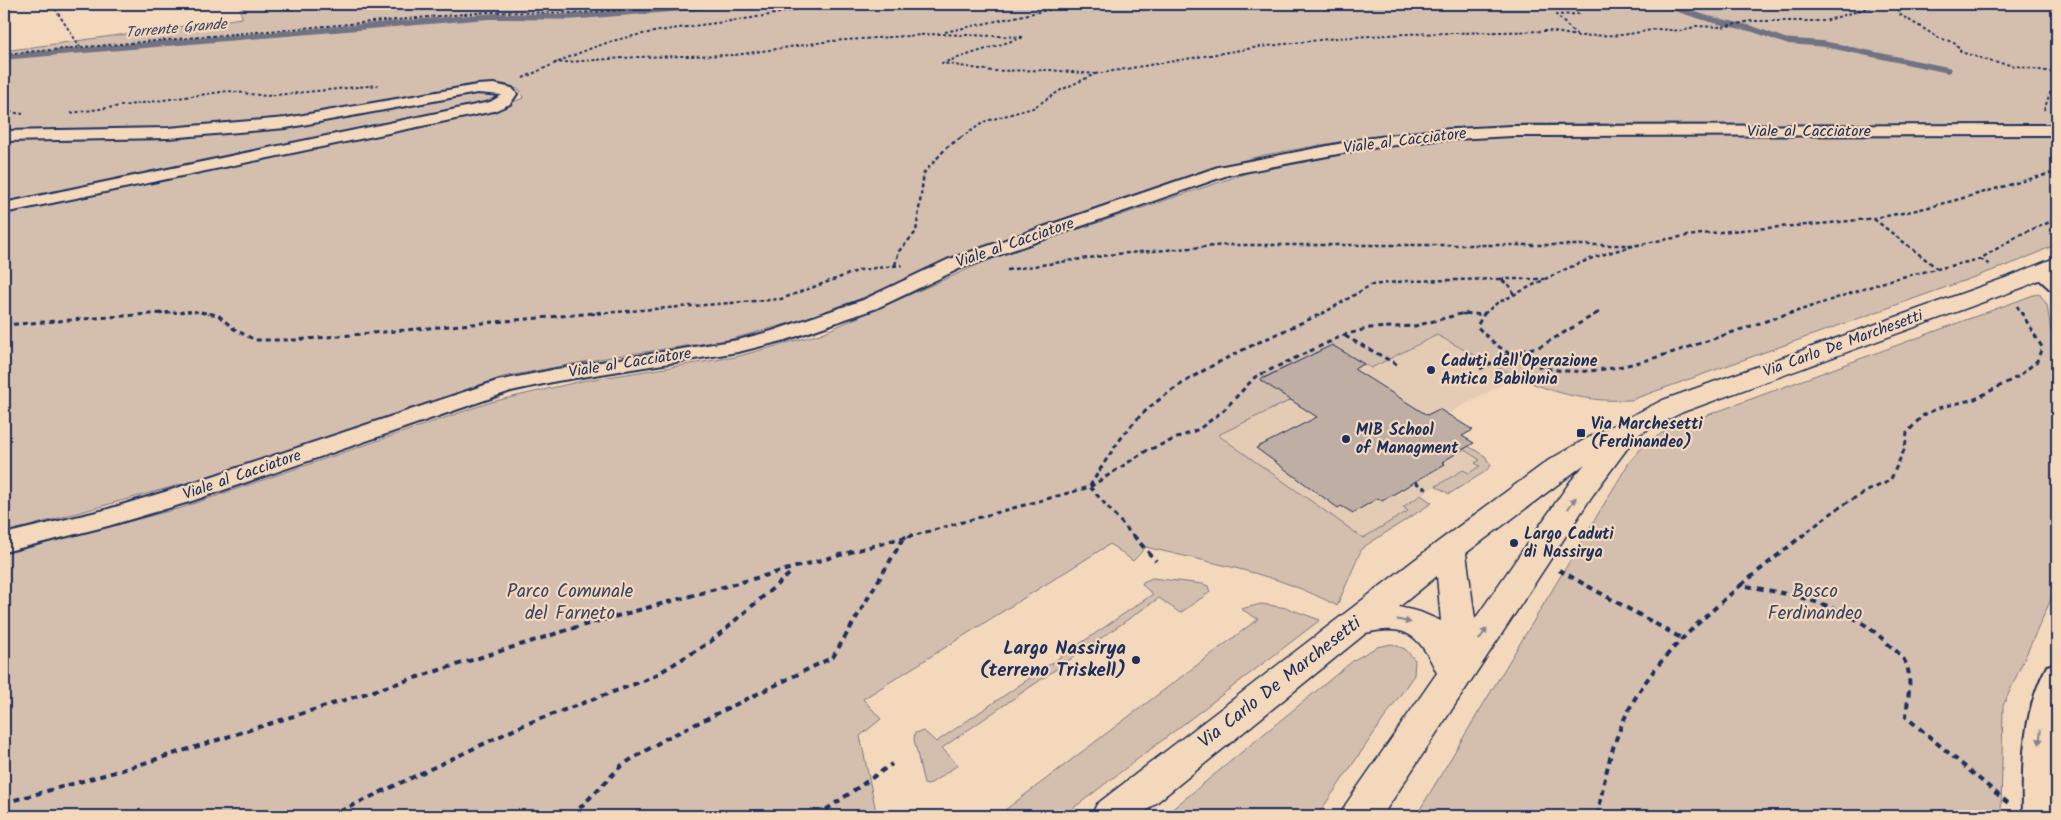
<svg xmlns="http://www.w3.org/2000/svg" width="2061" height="820" font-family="Kalam,sans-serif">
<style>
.built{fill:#e4cbb4}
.green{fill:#d4bfae;stroke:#787786}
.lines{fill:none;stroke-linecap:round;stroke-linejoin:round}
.stream{stroke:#717283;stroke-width:5.5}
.building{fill:#bfaea4;stroke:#1b2f5e}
.street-casing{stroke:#1b2f5e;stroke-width:4}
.secondary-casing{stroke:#1b2f5e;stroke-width:3}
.path-far3{stroke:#1b2f5e;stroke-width:2;stroke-dasharray:3 2.5;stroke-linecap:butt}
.path-far2{stroke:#1b2f5e;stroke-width:2.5;stroke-dasharray:4 3;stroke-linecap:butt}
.path-far1{stroke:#1b2f5e;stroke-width:3;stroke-dasharray:5 4;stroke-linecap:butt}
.path{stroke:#1b2f5e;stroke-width:4;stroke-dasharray:6 5;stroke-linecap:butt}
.street{fill:#f4d8bb;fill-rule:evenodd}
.secondary{fill:#f4d8bb;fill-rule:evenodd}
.oneway{fill:#88848c}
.poi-dot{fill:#1b2f5e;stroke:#f4d8bb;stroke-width:2}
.labels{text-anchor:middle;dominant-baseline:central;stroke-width:4.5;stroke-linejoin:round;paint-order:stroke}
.far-water-label{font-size:15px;font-style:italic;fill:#38456a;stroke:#f4d8bb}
.street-label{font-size:16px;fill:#1b2f5e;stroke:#f4d8bb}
.poi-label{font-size:16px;font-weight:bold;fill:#1b2f5e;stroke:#f4d8bb;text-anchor:start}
.near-park-label{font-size:19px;fill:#37456a;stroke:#f4d8bb}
.near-poi-label{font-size:19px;font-weight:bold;fill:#1b2f5e;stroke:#f4d8bb;text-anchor:end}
.near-street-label{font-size:19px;fill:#1b2f5e;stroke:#f4d8bb}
</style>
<rect width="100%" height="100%" fill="#f4d8bb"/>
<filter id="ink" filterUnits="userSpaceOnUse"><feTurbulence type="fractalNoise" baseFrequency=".02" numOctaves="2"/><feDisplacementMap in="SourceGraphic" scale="10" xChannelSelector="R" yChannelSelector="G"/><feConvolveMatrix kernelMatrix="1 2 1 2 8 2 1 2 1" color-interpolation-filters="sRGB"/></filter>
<g filter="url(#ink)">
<path class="built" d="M1437 335 1516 377 1447 414 1473 430 1463 436 1474 443 1463 449 1481 460 1480 466 1468 473 1463 470 1403 506 1409 511 1364 539 1218 435 1290 400 1260 380 1332 345 1371 368Z"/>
<path class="green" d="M254 4H2057V125L1523 124 1424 130 1350 140 1264 155 1209 169 961 255 867 296 812 317 728 340 616 356 503 377 230 471 4 533V212L504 106 523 98 520 90 504 84H484L294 118 181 128 4 131V51L242 18 240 9Z
M489 92 497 93 496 98 491 102 476 106 304 140 4 203V140L160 138 281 126Z
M2057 134V244L2019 261 1631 400C1619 400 1605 401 1593 399 1536 393 1486 361 1437 335L1371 368 1332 346 1260 379 1291 400 1218 435 1363 538 1408 511 1403 507 1421 495 1432 503 1362 548 1337 606C1278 573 1210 563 1146 547L1133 561 1110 544 863 699 881 719 860 736 877 816H4V554L181 508 491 402 582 381 735 357 820 334 998 256 1250 172 1370 149 1463 138 1570 136Z
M2039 293 2047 305 2057 370V586L2003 706 2001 816H1416L1630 461 1646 443 1667 430Z
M1468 446 1485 456 1491 466 1483 473 1449 494 1436 486 1463 470 1469 473 1480 466 1475 463 1480 460 1463 449Z
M1152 578 1203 584 1208 586 1210 592 1180 613 1159 598 942 748 958 765 928 785 924 784 914 739 915 733 924 731 936 742 1153 594 1142 585 1143 582Z
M1261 604 1287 608 1320 620 1063 816H997L1258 619 1241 609Z
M1392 644 1405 649 1415 660 1414 675 1317 816H1164L1354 660 1377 647Z"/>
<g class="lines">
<path class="stream" d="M1661 4 1709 19 1753 29 1785 41 1824 44 1948 70
M4 57 491 16 570 17 739 4"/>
</g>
<path class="building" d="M1332 345 1364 364 1354 369 1427 415 1439 409 1473 430 1462 436 1474 443 1442 462 1445 464 1382 501 1378 498 1353 513 1341 506 1338 508 1256 448 1317 417 1260 380Z"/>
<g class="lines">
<g class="street-casing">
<path id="street" d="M494 84 512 88 517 94 510 104 494 111 4 213V203L490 102 502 95 477 93 286 128 168 138 4 141V131L168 128 286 118 477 85Z
M2057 125V135L1512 136 1435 140 1364 149 1228 175 961 268 877 308 786 340 738 352 557 381 511 391 189 502 108 526 4 552V534L105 510 171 490 497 381 557 369 738 340 772 331 863 300 947 260 1218 167 1364 139 1435 130 1512 126Z
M2041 266 2048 268 2057 276V291L2050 289 2031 272 2034 268Z
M2057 663V723L2054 737 2055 816H2023C2022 765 2022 713 2047 666Z"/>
</g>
<g class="secondary-casing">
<path id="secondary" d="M2057 257V272L2024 287 1683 412 1637 435 1592 496 1382 816H1340L1346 804 1437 673C1420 637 1408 623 1366 633L1140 816H1091L1097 804 1439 541 1549 460 1584 440 1663 400 2008 277ZM1585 464 1570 482 1475 619 1466 553ZM1437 576 1441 621 1420 612 1399 607Z"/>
</g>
<path class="path-far3" d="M52 4 80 47
M1566 4 1572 6 1579 14 1556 15 1578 36
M1896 4 1899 14 1939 38 1956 43 1961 52 1993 62 2057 73
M945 32 1052 9 1064 4
M4 54 487 12 578 13 698 4
M554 63 637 57 735 55 831 41 937 34 1024 37 942 63 992 71 1049 70 1095 74 1061 90 1033 108 986 121 960 138
M1095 74 1259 47 1337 38 1404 34 1549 31 1578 36 1623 35 1657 29 1683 31 1696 26 1722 27 1751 21H1825L1880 4
M523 78C559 62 594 44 633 36 694 23 755 22 816 4
M2044 110 2050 93 2057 86
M4 111 23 114
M71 113 228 91 266 96 378 85"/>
<path class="path-far2" d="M1874 219 1938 269
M1980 259 1992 266
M895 265 899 251 916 232 924 173 947 147 962 137
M1007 270 1116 254 1227 245H1644
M1500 279H1544
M2017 306 2022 314
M159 314 193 311 209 314
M591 314 781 299 860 270 902 265
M1322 314 1371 285 1407 281 1500 279 1510 286 1514 295
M1462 314H1469
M1484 314 1497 303C1529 288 1560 270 1593 258 1683 226 1780 231 1874 218 1936 209 1996 187 2057 172
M1596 314 1599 312
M1789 314 1893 279 1980 259 2019 235 2057 219"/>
<path class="path-far1" d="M201 312 218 315 234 329 255 340H295L605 312
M1485 312 1477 326C1537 395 1617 371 1692 346 1725 335 1759 323 1793 312
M4 325 176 312
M1345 336 1398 365
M1480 369 1509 354 1541 346 1599 312
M1415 482 1429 491
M1090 486C1107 458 1125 428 1150 407 1201 365 1265 340 1325 312
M1090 487 1134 537
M908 537 1090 487 1146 451 1199 429 1223 411 1255 377 1344 335 1370 328 1415 326 1464 313 1483 315
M1801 537C1833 511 1851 497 1890 481L1905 448 1907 433 1922 416 1938 408 1975 399 2019 376 2037 361 2042 347 2021 312"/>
<path class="path" d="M1133 535 1156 561
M1559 570 1681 638
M1741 585 1803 535
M4 803 122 770 577 627 913 535
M330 816 526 724 651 678 710 642 793 571
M572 816 622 765 665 739 833 657 903 539
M817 816 892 764
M1598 816C1615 699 1655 660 1741 585 1794 595 1849 604 1888 644 1894 649 1903 656 1906 664 1913 680 1907 700 1906 717L2008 803"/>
<use href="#street" class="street"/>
<use href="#secondary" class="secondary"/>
</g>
<defs><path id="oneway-solid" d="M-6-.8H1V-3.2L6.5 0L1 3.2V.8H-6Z" transform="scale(1.25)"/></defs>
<g class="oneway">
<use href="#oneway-solid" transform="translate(1572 503) rotate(-56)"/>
<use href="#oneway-solid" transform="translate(1404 621) rotate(13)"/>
<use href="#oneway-solid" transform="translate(1483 634) rotate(-56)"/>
<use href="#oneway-solid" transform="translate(2040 737) rotate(96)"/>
</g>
</g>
<g class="poi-dot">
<circle cx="1431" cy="370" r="5"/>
<rect x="1576" y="428" width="10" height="10" rx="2.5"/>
<circle cx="1346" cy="439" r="5"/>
<circle cx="1514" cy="543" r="5"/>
<circle cx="1136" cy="660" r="5"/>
</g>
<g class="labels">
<g class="far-water-label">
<text transform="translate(176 29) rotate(-5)">Torrente Grande</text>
</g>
<g class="street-label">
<text x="1809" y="131">Viale al Cacciatore</text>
<text transform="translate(1405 141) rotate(-7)">Viale al Cacciatore</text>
<text transform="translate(1015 243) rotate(-19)">Viale al Cacciatore</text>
<text transform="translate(1843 344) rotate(-20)">Via Carlo De Marchesetti</text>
<text transform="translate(630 363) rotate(-9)">Viale al Cacciatore</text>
<text transform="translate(242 475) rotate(-19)">Viale al Cacciatore</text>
</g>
<g class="poi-label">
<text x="1441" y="361">Caduti dell'Operazione<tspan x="1441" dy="18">Antica Babilonia</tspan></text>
<text x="1591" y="424">Via Marchesetti<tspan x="1591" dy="18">(Ferdinandeo)</tspan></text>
<text x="1356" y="430">MIB School<tspan x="1356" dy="18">of Managment</tspan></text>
<text x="1524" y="534">Largo Caduti<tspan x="1524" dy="18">di Nassirya</tspan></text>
</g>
<g class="near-park-label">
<text x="570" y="592">Parco Comunale<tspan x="570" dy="22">del Farneto</tspan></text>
<text x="1815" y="592">Bosco<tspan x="1815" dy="22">Ferdinandeo</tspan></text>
</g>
<g class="near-poi-label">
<text x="1126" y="649">Largo Nassirya<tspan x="1126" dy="22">(terreno Triskell)</tspan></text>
</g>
<g class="near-street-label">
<text transform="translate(1280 683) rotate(-38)">Via Carlo De Marchesetti</text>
</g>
</g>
<rect width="2061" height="820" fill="none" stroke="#f4d8bb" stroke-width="20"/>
<rect x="10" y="10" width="2041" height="800" fill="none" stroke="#1b2f5e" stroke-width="2" filter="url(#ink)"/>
</svg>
